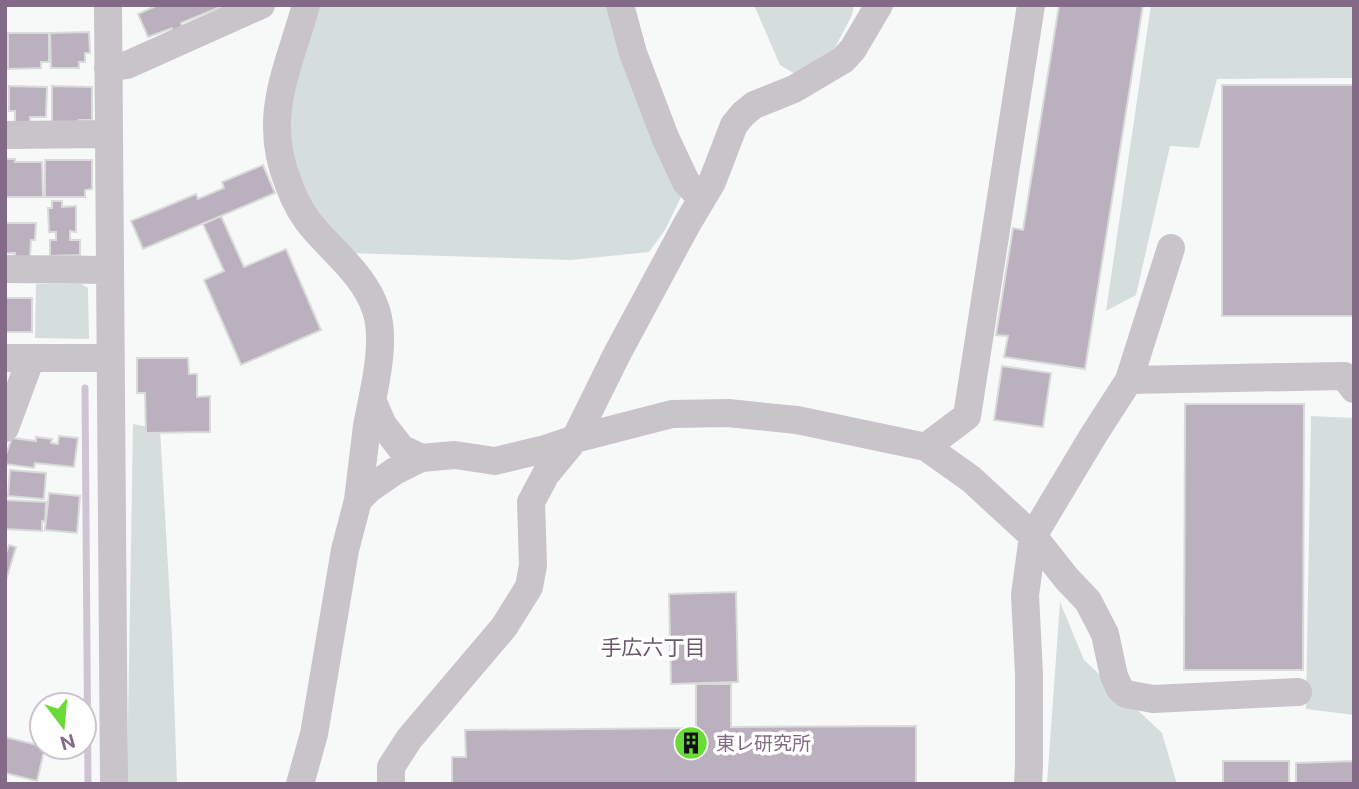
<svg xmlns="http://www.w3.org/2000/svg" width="1359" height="789" font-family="'Public Sans','Noto Sans JP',sans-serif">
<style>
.green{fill:#d6dddd}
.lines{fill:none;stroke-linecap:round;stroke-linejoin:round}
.stream{stroke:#cdc5d1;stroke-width:7}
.building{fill:#bbb0bd;stroke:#d9dbda;stroke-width:2}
.minor{stroke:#c9c3ca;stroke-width:28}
.labels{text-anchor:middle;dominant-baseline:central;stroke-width:7;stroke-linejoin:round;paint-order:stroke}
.poi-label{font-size:19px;fill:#836a86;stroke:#fff;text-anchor:start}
.neighbourhood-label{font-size:21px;fill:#69576b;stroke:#fff}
</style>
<rect width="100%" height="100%" fill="#f7f9f8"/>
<path class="green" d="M306 5H618L681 197 665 230 649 252 571 260 349 253 318 220 284 141Z
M754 5H854L852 15 829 59 797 75 780 65Z
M1151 5H1354V78L1217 79 1199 148 1170 146 1136 295 1106 311Z
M36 284H81L88 288 89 339 35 338Z
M1311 416 1354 418V715L1306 709Z
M133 424 160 429 172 635 177 784H127Z
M1060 602 1084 660 1162 733 1177 784H1047Z"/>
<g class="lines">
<path class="stream" d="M85 388 88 784"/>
</g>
<path class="building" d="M158 5H225L181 23 183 28 173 32 172 28 148 37 138 14Z
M1059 5H1143L1085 369 1004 357 1008 336 996 335 1013 228 1023 230Z
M89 32 90 53H85V62H79V68H51L50 33Z
M8 33H49V62H41V68L8 69Z
M1222 85H1354V316H1222Z
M9 86 47 87 46 117H30V125H15V111H9Z
M52 86 92 87V120H79V125L52 124Z
M5 159H15V162H42L43 197H5Z
M45 160H92V189L85 190V197H45Z
M263 165 275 193 143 249 131 221 196 194 198 199 224 188 222 182Z
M52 201H62V207L76 206V232L70 231V240H80V255L50 256V240H56V232H49L48 208H52Z
M221 216 244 267 286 249 321 330 241 365 204 280 224 271 203 224Z
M5 223H36L35 240H31L30 257H15V253H5Z
M5 298H32V332H5Z
M137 358H188L189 374H197V397L210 396V432L146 433 145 393H137Z
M1002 366 1051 373 1043 427 994 420Z
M1185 404H1304L1303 670H1184Z
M59 436 78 438 74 467 35 463 34 468 5 464V457L12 438 36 441V437L52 439 51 443 58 444Z
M10 470 46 473 44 499 8 496Z
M49 493 80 496 77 533 45 530Z
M6 500 46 502 45 522 42 521V531L5 529Z
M9 545 16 547 5 584V551H7Z
M736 592 738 682 671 684 669 594Z
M696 684H731V727L916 726V784L452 783V757H466L465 730 696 728Z
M5 737 45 747 37 781 5 773Z
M1223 761H1289V784H1223Z
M1354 761V784H1296V763Z"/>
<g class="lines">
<path class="minor" d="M108 5 114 784
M306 5C288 70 261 118 289 185 295 202 304 218 316 231 338 256 365 277 376 310 387 343 373 393 367 426 364 450 361 475 358 500
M620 5 633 53 665 137 686 182 702 199
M108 68 127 65 261 5
M5 135 108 134
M5 269 110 270
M5 358H110
M1129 380 1344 376 1354 389
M373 402 383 425 401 448 421 458
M5 428 31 358
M926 447 967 416 1031 5
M300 784 314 734 345 550 358 500 369 489 395 471 421 458 455 455 495 461 545 449 575 439 672 414 728 413 797 420 926 447 971 479 1033 536 1067 579 1088 601 1105 634 1114 676 1120 689 1126 694 1153 699 1298 692
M391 784V767L409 739 504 627 529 587 533 565 531 502 546 474 575 439 617 354 687 224 712 182 734 125 743 114 754 105 794 89 843 60 853 49 879 5
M1028 784 1029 765V674L1025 595 1033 536 1093 436 1129 380 1171 248"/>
</g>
<defs>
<g id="building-disc" transform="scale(1.75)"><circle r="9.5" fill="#6ada36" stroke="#fff"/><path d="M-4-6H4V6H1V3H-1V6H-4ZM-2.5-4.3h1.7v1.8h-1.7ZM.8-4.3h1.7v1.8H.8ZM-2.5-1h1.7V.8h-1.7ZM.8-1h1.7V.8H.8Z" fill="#111"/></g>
</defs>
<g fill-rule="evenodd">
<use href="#building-disc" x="691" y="743"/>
</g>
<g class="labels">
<g class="poi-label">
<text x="716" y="743">東レ研究所</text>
</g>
<g class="neighbourhood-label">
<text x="653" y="647">手広六丁目</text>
</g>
</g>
<rect width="1359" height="789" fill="none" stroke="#836a86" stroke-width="14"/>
<g transform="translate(63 726) rotate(164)"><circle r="33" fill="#ffffff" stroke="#cdc3cf" stroke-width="2"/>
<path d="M0-5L12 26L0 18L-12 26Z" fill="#6ada36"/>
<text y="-10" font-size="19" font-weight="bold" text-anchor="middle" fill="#836a86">N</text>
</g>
</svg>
